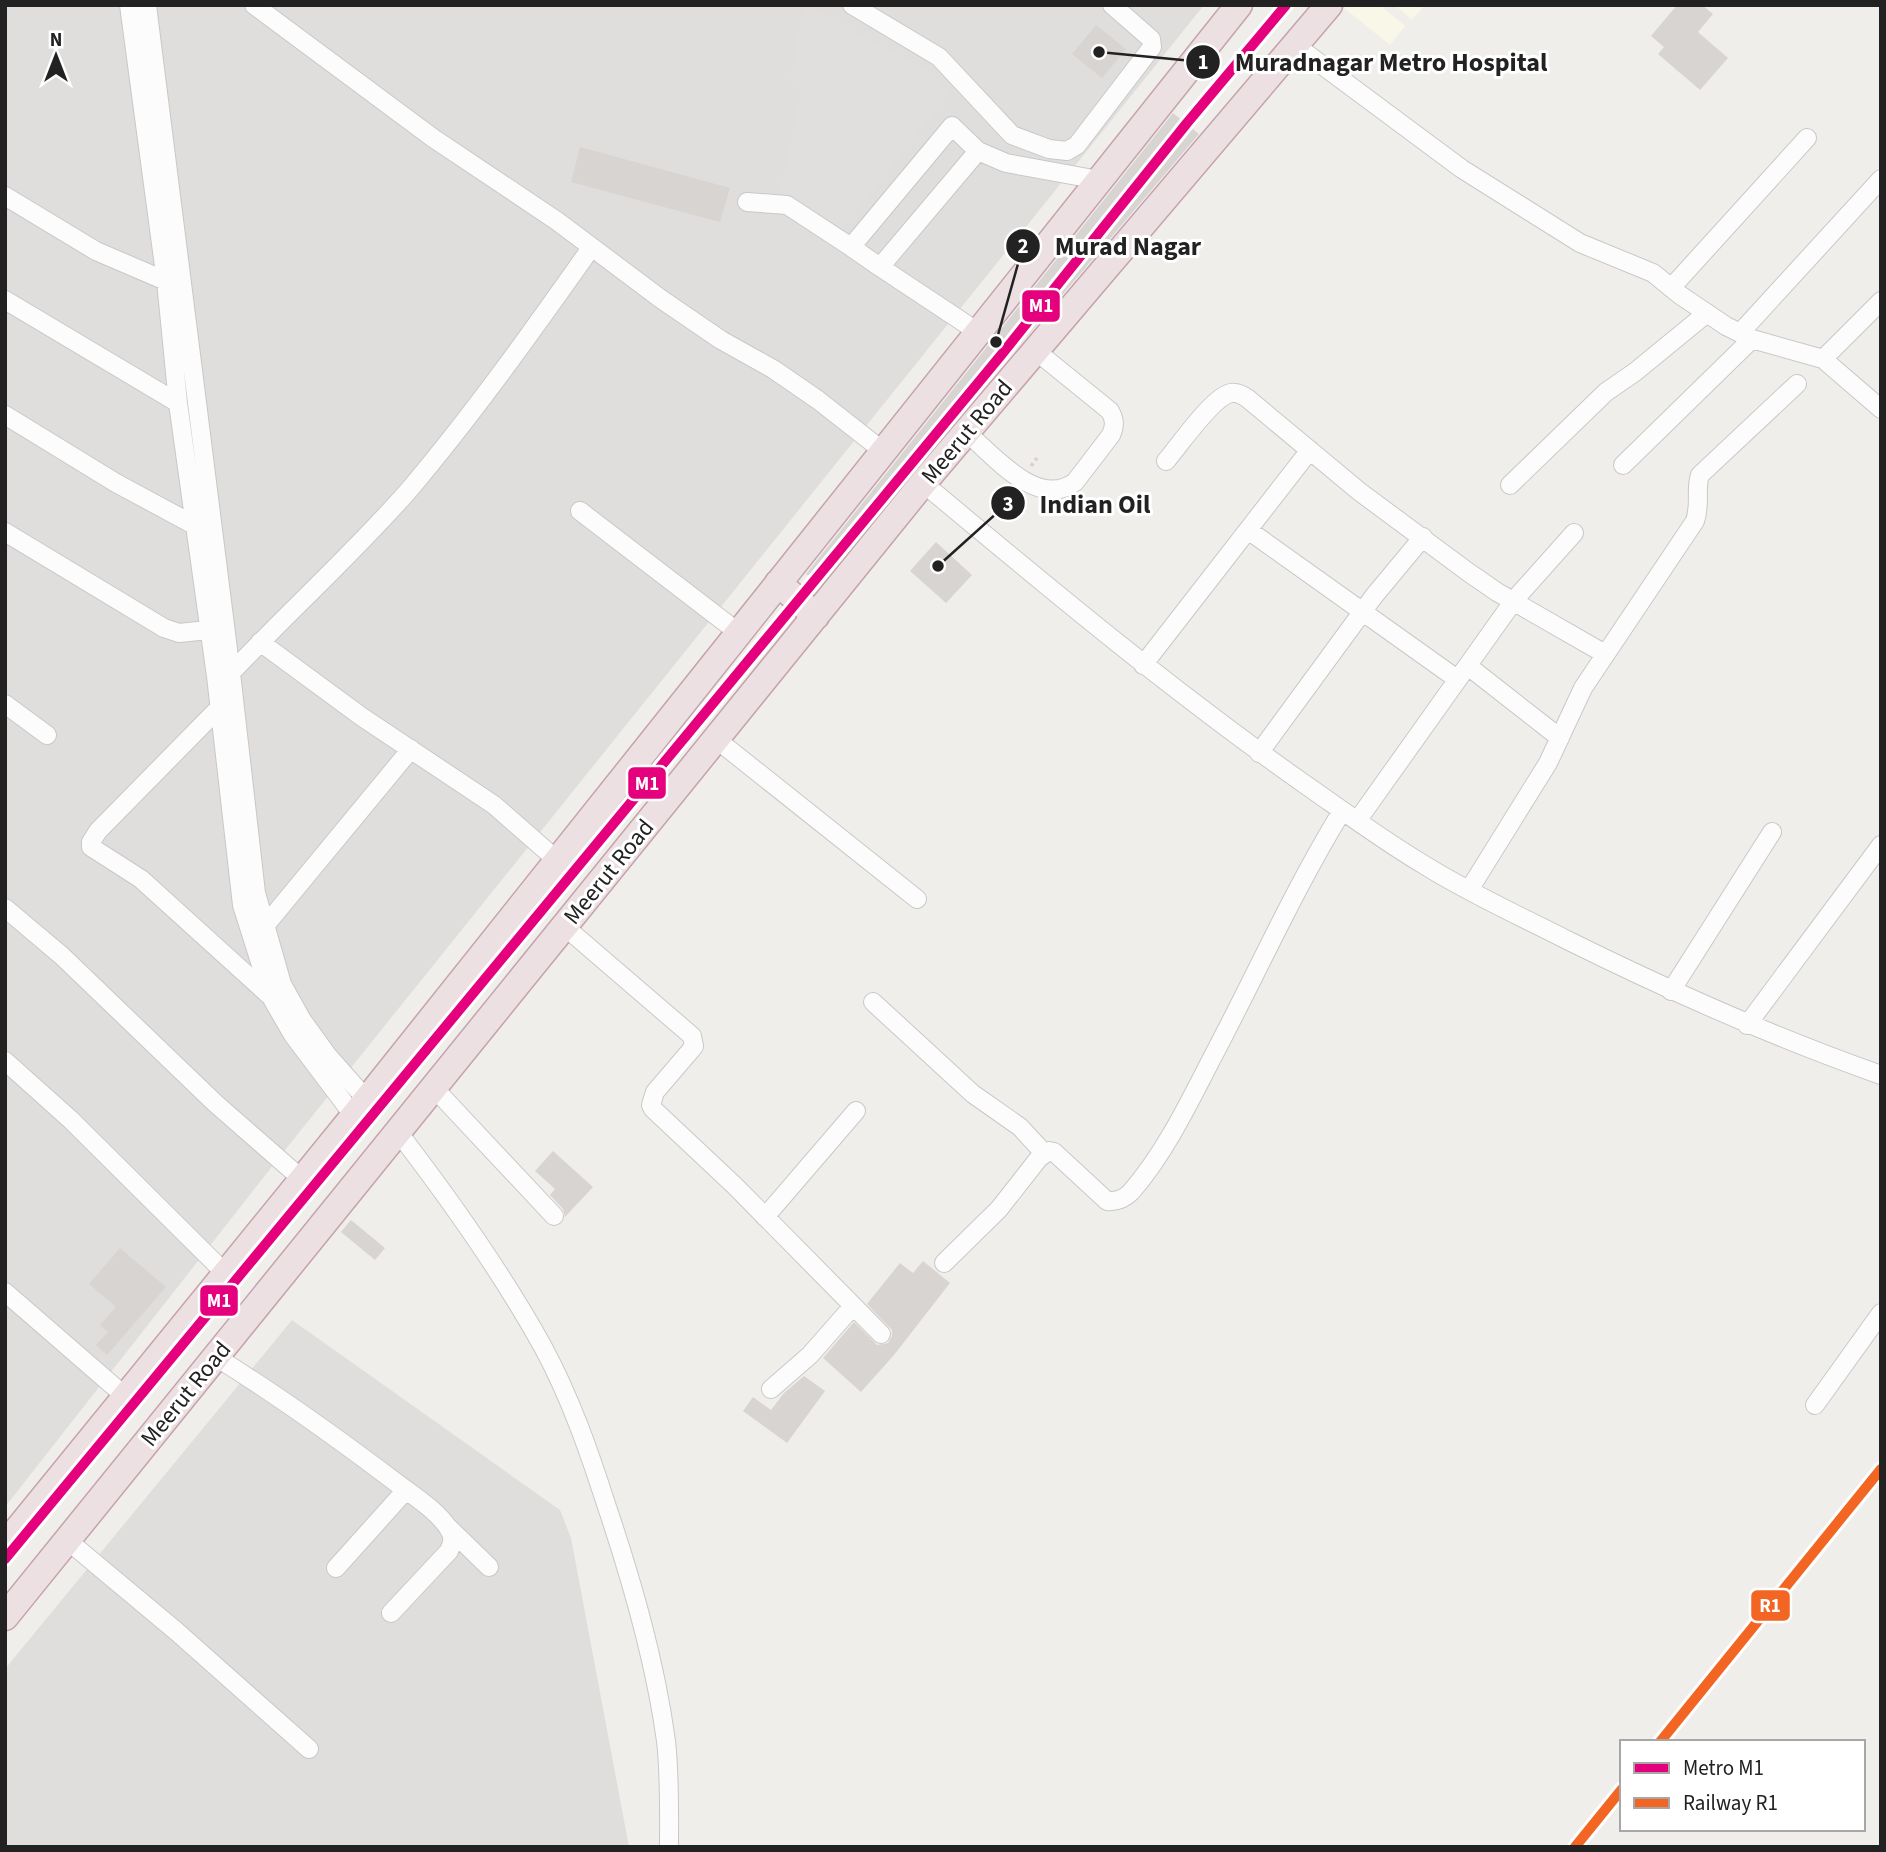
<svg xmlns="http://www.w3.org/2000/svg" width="1886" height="1852" font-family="'Source Sans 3',sans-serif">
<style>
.residential{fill:#dfdedc}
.education{fill:#f8f7e8}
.parking{fill:#e0dfde}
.building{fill:#d7d4d2}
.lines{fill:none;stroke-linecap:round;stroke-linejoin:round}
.minor-casing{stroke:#c9c8c7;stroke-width:20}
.highway-casing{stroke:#c5a2ac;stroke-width:29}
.path{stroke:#dccecd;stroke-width:3.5;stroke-dasharray:3.5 3.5;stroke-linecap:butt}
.minor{stroke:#fdfcfc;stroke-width:18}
.highway{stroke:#ece0e2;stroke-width:26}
.rail-1-casing{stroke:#fff;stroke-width:16}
.rail-1{stroke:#f26522;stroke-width:10}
.metro-1-casing{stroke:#fff;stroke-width:16}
.metro-1{stroke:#e5007d;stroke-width:10}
.labels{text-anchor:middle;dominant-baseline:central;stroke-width:6;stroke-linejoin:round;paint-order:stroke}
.street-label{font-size:24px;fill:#222;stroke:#fff}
.leader{fill:none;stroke:#222;stroke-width:2.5}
.callout-dot{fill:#222;stroke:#fff;stroke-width:2.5}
.mark-label{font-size:21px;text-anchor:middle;font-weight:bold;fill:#fff}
.callout-label{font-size:26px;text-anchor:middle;font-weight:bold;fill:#222;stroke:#fff;stroke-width:6;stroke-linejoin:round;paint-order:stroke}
.line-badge{stroke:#fff;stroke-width:2.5}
.badge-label{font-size:19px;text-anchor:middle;font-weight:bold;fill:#fff}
</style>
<rect width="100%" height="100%" fill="#f0eeeb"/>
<path class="residential" d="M5 5H1204L289 1145 5 1507Z
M292 1320 560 1510 571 1538 629 1847H5V1669Z"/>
<path class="education" d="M1346 5H1380L1405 26 1390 45 1344 8Z
M1395 5H1425L1412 20Z"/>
<path class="parking" d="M804 5 934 73 949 94 836 237 779 197 803 84 790 80Z"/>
<path class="building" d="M1677 5H1702L1713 14 1698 32 1728 58 1700 90 1658 54 1664 47 1651 36Z
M1096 25 1126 49 1102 78 1072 54Z
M1173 113 1199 134 911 473 820 585 806 574Z
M580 147 730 188 720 222 571 182Z
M936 542 972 575 946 603 910 571Z
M553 1151 593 1187 565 1217 563 1209 550 1195 555 1189 535 1171Z
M351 1220 385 1248 375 1260 341 1232Z
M120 1248 166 1287 107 1355 96 1345 108 1332 100 1325 116 1307 89 1284Z
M923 1261 950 1283 894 1355 861 1392 823 1358 854 1322 877 1345 888 1343 892 1336V1330L867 1304 900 1263 913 1273Z
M804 1376 825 1391 787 1443 743 1411 753 1397 771 1410 784 1393Z"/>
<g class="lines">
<g class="minor-casing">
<path id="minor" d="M129 5 166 281 178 403 216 676 242 905 271 997 293 1035 354 1116
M147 5 231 673 256 893 282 984 302 1020 328 1056 367 1100
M254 5 433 138 557 221 661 299 721 340 773 369 818 400 883 451
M852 5 939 57 1012 135 1049 149 1067 151 1077 145 1152 47 1151 39 1112 5
M1295 45 1462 169 1580 243 1653 273 1680 295 1726 326 1752 339 1823 359 1881 409
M5 196 96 251 166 281
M747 202 787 205 851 247
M880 267 851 247 952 126 978 151
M1671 288 1807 138
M5 300 178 403
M978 332 880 267 978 151 1006 163 1099 180
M1740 333 1881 179
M1823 359 1881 301
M5 415 116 483 194 525
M966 432C993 455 1038 510 1075 482L1111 435C1115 426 1115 420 1110 411L1036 351
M1166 461C1179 446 1213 396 1231 393 1237 392 1242 395 1247 398L1360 492 1468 572 1497 592 1605 654
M1623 465 1752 339
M923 483C1050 589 1177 695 1313 790 1350 816 1387 843 1426 866 1471 894 1520 916 1567 940 1670 991 1773 1037 1881 1075
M1510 485 1606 392 1635 372 1707 313
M580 511 739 633
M1248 530 1457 679
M5 532 164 628 179 633 208 630
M260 642 362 717 494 805 558 861
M1143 665 1310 450
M1468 666 1560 738
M231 673C289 611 353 554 409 490 474 413 533 330 591 248
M5 704 47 735
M219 708 98 831 91 842V847L141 879 269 995
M716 739 917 899
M1259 753 1374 596 1423 537
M1357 821 1515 599 1574 533
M1469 890 1548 763 1583 688 1695 521C1701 503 1695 490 1700 475L1797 384
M5 908 62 956 215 1103 303 1180
M564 926 692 1036 694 1046 691 1050 655 1092 651 1105 653 1109 735 1186 881 1334
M264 927 411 749
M1671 991 1772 832
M873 1002 973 1094 1020 1127 1044 1153
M1747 1025 1881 845
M5 1061 71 1120 226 1274
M434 1088 554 1216
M398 1132C451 1201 501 1271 543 1347 570 1397 589 1451 606 1504 632 1581 655 1660 666 1741 670 1776 669 1812 669 1847
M765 1217 856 1111
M944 1263 999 1209 1039 1158 1049 1151 1054 1152 1107 1201C1117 1202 1124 1199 1131 1192 1164 1154 1188 1105 1211 1060 1255 977 1293 891 1342 811
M5 1292 126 1397
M216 1357C277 1395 336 1437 394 1481 411 1494 440 1512 450 1531 454 1538 452 1544 449 1551L391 1613
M771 1389 810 1355 853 1306
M1815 1405 1881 1313
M449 1528 489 1567
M67 1540 176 1631 309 1749
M336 1568 406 1490"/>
</g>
<g class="highway-casing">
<path id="highway" d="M778 583 816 616
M5 1545 354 1116 1239 5
M5 1617 923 483 1329 5"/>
</g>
<path class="path" d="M1031 466 1037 458"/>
<use href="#minor" class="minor"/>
<use href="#highway" class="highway"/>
<g class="rail-1-casing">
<path id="rail-1" d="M1660 1742 1881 1469
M1575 1847 1622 1789"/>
</g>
<use href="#rail-1" class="rail-1"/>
<g class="metro-1-casing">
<path id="metro-1" d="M5 1559 1002 354 1187 123 1286 5"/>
</g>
<use href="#metro-1" class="metro-1"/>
</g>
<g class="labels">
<g class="street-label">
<text transform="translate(967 432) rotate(-50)">Meerut Road</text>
<text transform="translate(609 872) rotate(-51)">Meerut Road</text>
<text transform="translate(186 1394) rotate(-51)">Meerut Road</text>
</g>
</g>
<path class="leader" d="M1099 52L1203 62M996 342L1023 246M938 566L1008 503"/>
<g class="callout-dot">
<circle cx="1099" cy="52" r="7"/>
<circle cx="996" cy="342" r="7"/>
<circle cx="938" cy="566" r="7"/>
<circle cx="1203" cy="62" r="18"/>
<circle cx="1023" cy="246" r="18"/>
<circle cx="1008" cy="503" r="18"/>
</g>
<g class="mark-label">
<text x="1203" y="69">1</text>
<text x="1023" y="253">2</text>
<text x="1008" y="511">3</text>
</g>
<g class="callout-label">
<text x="1391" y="71">Muradnagar Metro Hospital</text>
<text x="1128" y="255">Murad Nagar</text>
<text x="1095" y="513">Indian Oil</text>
</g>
<g class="line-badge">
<rect x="1021" y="289" width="40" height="34" rx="7" fill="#e5007d"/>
<rect x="627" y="766" width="40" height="34" rx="7" fill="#e5007d"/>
<rect x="199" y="1284" width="40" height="33" rx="7" fill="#e5007d"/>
<rect x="1750" y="1589" width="41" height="33" rx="7" fill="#f26522"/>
</g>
<g class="badge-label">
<text x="1041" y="312">M1</text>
<text x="647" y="790">M1</text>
<text x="219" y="1307">M1</text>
<text x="1770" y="1612">R1</text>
</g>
<rect width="1886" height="1852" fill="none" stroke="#222222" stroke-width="14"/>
<rect x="1620" y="1740" width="245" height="91" fill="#ffffff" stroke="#a7a7a7" stroke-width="2"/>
<rect x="1634" y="1763" width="35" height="10" fill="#e5007d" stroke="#a7a7a7" stroke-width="2"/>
<text x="1683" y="1775" font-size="21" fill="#222222">Metro M1</text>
<rect x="1634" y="1798" width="35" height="10" fill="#f26522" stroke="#a7a7a7" stroke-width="2"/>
<text x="1683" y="1810" font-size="21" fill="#222222">Railway R1</text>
<g transform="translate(56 56)" stroke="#ffffff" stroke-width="5" paint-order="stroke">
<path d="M0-5L12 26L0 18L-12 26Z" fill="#222222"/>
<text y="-10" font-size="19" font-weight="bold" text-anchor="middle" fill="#222222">N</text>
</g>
</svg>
